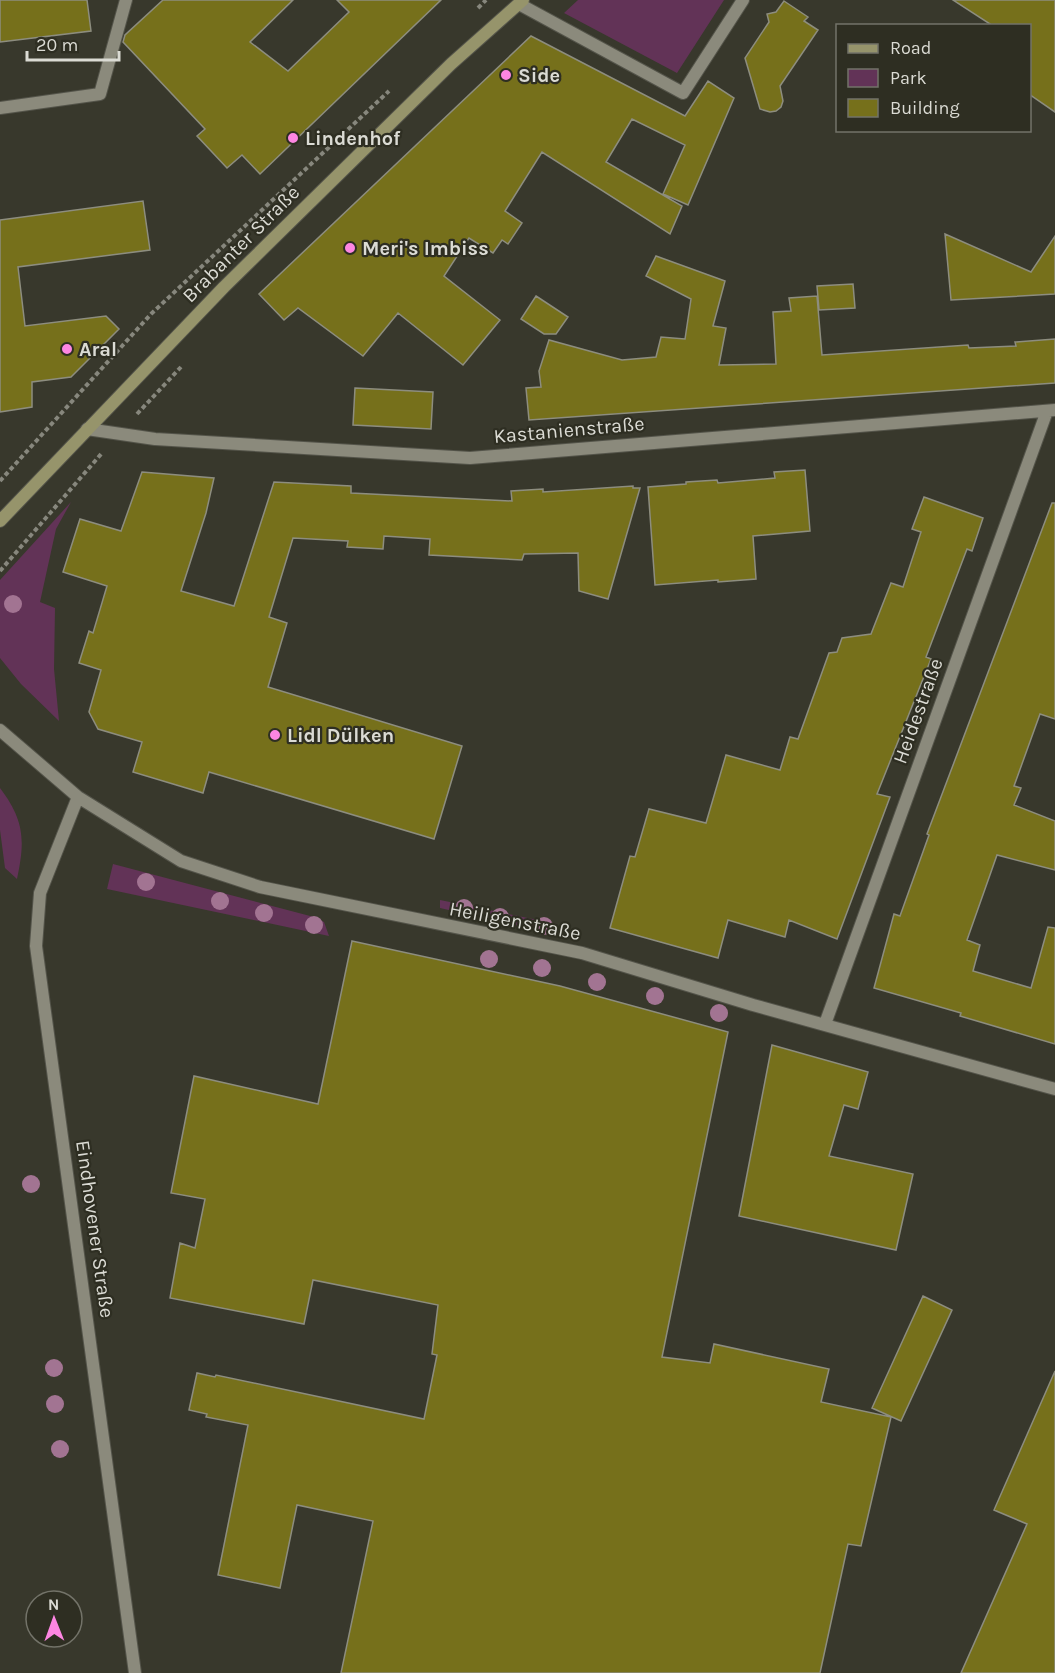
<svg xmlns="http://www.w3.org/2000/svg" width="1055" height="1673" font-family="Karla,sans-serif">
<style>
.green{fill:#623357}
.building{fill:#76701b;stroke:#8d8d7f;stroke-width:1.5}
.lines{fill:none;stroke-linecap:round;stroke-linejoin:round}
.street-casing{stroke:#54544a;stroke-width:14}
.secondary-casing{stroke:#54544a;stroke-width:14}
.path{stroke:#87877d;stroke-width:4;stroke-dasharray:4.5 3;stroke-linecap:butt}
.street{stroke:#8b8a7c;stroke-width:12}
.secondary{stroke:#96946b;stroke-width:12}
.tree{fill:#a27492}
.poi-dot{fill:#fd86e2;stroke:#2e2e22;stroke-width:2}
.labels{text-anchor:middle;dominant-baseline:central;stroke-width:4.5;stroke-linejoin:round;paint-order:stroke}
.poi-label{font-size:20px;font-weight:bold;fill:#dbdbd4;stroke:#2e2e22;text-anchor:start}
.street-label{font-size:20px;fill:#dbdbd4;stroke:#2e2e22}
</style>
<rect width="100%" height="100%" fill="#38382c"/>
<path class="green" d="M578 0H724L677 73 564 13Z
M71 502 56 529 40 602 55 608 54 669 59 721 21 684 0 658V580Z
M0 788C25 821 25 841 17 879L5 868 0 830Z
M113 864 314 917 324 922 329 936 107 889Z
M440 900 557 924 554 934 440 908Z"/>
<path class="building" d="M0 0H87L91 31 0 42Z
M163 0H293L250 42 288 71 349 12 337 0H441L260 174 242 155 227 168 197 136 205 129 123 42 125 35Z
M953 0H1055V112L1029 94V26H993Z
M784 1 808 17 804 21 818 30 780 86 783 101 781 107 776 111 770 112 760 109 745 58 769 22 767 14 776 12Z
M531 36 685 116 708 81 734 98 688 205 663 194 685 145 632 119 606 162 682 206 670 234 542 152 505 211 522 223 508 244 502 240 493 253 469 238 444 276 500 320 463 365 398 313 363 356 298 308 284 320 259 294Z
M143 201 150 250 18 267 25 326 106 316 119 329 71 377 32 382V407L0 412V220Z
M945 234 1031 272 1055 236V294L951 300Z
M656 256 725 281 713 326 726 328 719 365 776 364 773 312 791 311 789 298 817 296 822 355 968 345 969 348 1016 346 1015 342 1055 339V383L529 420 526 388 541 387 539 371 549 340 622 360 656 357 661 337 685 339 691 299 646 276Z
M853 284 855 308 819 310 817 286Z
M536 296 568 317 556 334H544L521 319Z
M355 388 433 392 431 429 353 425Z
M805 470 810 531 753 536 756 579 718 582V580L655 585 648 487 686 484V482L717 480 718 483 775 478 774 472Z
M142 472 214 478 206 513 181 591 234 606 274 482 351 486V493L512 501 511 491 543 489V492L633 486V488H640L608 599 579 591 578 553 524 554 522 560 429 555 430 539 384 536 383 549 347 547 348 541 293 538 269 617 287 623 268 687 462 746 434 839 209 772 203 793 133 772 142 742 98 729 89 712 101 670 79 663 89 631 93 633 107 586 63 572 80 519 121 531Z
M924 497 983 518 972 551 967 549 926 657 931 659 877 794 890 797 837 939 789 920 785 937 728 920 718 958 610 928 630 856 635 857 649 809 706 823 726 755 780 770 790 737 798 739 829 653 837 652 842 638 871 634 891 583 903 587 921 532 912 529Z
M1052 503H1055V719L1040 714 1014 786 1021 788 1014 805 1055 821V870L997 855 967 940 980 945 973 971 1031 988 1048 927 1055 928V1044L960 1016 961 1013 874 988 894 914 900 916 929 835 927 834Z
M352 941 560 986 728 1032 662 1357 710 1363 714 1344 829 1369 821 1402 891 1417 861 1546 848 1544 820 1673H341L373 1521 297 1505 280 1588 218 1575 248 1425 206 1417 207 1414 189 1410 197 1373 215 1377 216 1375 424 1419 437 1355 432 1354 438 1305 313 1280 304 1324 170 1298 180 1243 195 1248 205 1199 171 1193 194 1076 318 1104Z
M772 1045 868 1072 858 1109 844 1105 829 1156 913 1174 896 1250 739 1216Z
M923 1296 952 1310 901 1421 872 1408Z
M1055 1371V1673H961L1027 1524 994 1510Z"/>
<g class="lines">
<g class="street-casing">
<path id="street" d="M519 4 683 93 743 0
M0 108 100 94 126 0
M87 429 155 439 470 458 1055 410
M0 730 78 797 181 861 260 887 582 953 753 1005 1055 1089
M78 797 40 893 36 946 135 1673
M825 1024 1047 411"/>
</g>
<g class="secondary-casing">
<path id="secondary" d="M0 521 224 287 451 64 523 0"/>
</g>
<path class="path" d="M478 8 486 0
M137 414 181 367
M0 481 151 314 389 91
M0 571 102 453"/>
<use href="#street" class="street"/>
<use href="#secondary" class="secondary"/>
</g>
<g class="tree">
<circle cx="13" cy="604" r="9"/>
<circle cx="146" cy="882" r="9"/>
<circle cx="220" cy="901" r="9"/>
<circle cx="464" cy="908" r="9"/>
<circle cx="264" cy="913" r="9"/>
<circle cx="500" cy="917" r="9"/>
<circle cx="314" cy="925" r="9"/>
<circle cx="544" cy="926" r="9"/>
<circle cx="489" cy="959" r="9"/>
<circle cx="542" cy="968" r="9"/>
<circle cx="597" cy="982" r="9"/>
<circle cx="655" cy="996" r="9"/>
<circle cx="719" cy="1013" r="9"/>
<circle cx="31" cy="1184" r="9"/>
<circle cx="54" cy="1368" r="9"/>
<circle cx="55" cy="1404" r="9"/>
<circle cx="60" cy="1449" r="9"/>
</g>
<g class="poi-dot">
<circle cx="506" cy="75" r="6"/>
<circle cx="293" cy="138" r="6"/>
<circle cx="350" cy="248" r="6"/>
<circle cx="67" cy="349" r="6"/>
<circle cx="275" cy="735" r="6"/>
</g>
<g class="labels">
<g class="poi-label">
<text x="518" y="75">Side</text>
<text x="305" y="138">Lindenhof</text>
<text x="362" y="248">Meri's Imbiss</text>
<text x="79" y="349">Aral</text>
<text x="287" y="735">Lidl Dülken</text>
</g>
<g class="street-label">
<text transform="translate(241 244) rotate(-45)">Brabanter Straße</text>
<text transform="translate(569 430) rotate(-5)">Kastanienstraße</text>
<text transform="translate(918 711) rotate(-70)">Heidestraße</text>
<text transform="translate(515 921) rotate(11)">Heiligenstraße</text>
<text transform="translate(95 1229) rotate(82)">Eindhovener Straße</text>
</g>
</g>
<rect x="836" y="24" width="195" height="108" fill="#2e2e22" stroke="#737369" stroke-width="1.5"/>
<rect x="848" y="44" width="30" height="9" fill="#96946b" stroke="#737369" stroke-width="1.5"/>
<text x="890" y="54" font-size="18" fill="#dbdbd4">Road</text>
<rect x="848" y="69" width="30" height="18" fill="#623357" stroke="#737369" stroke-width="1.5"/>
<text x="890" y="84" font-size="18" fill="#dbdbd4">Park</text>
<rect x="848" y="99" width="30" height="18" fill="#76701b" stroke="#737369" stroke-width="1.5"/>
<text x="890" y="114" font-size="18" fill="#dbdbd4">Building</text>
<g transform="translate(54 1619) rotate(359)"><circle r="28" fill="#2e2e22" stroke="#737369" stroke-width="1.5"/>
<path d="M0-4.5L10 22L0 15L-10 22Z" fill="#fd86e2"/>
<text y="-9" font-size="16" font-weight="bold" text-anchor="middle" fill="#dbdbd4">N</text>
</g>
<path d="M27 51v9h92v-9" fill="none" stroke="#dbdbd4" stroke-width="3"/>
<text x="36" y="51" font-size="18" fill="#dbdbd4" stroke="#2e2e22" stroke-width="4.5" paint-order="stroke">20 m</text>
</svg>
